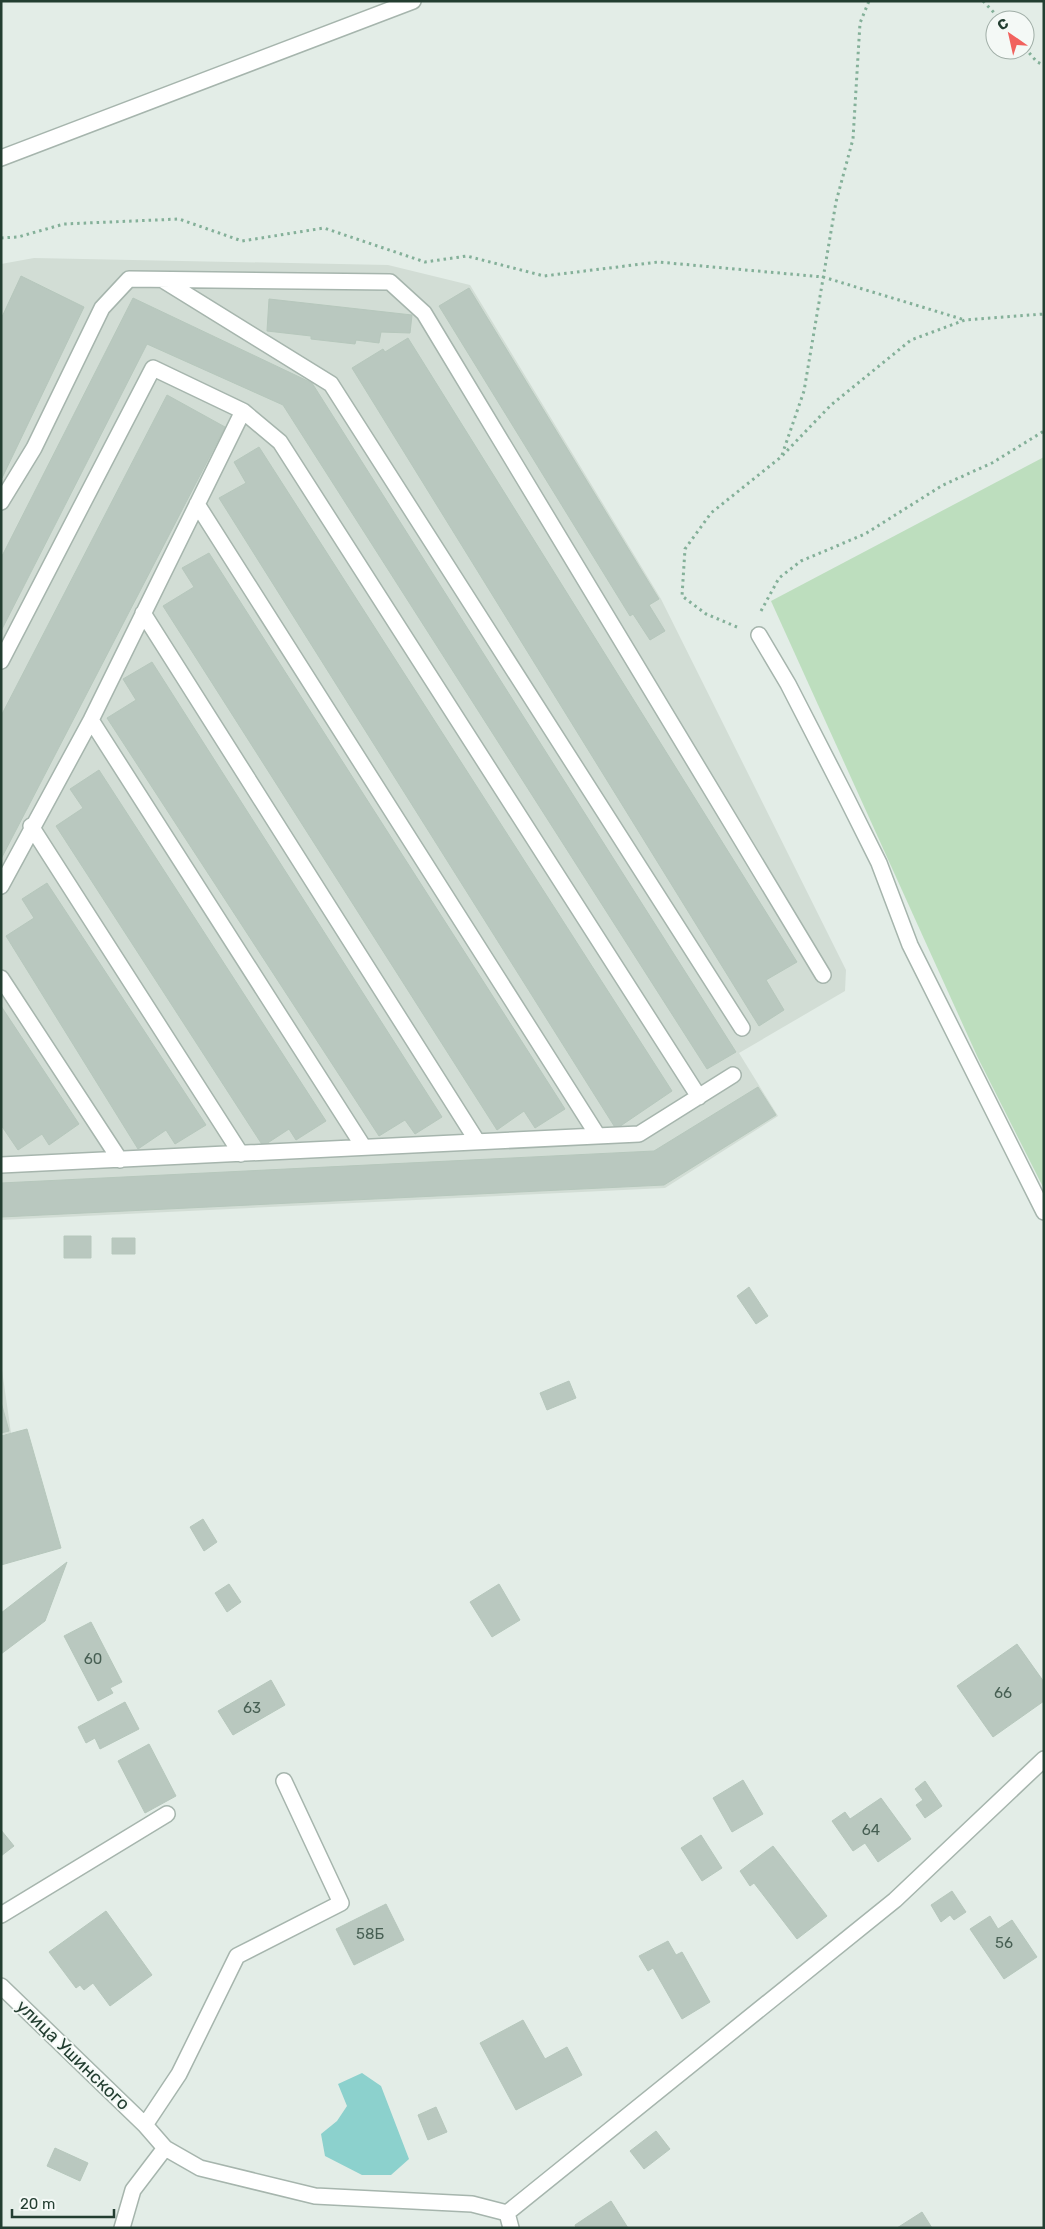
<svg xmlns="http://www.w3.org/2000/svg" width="1045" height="2229" font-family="Rubik,sans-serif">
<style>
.built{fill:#d2ddd5}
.green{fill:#bddebe}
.water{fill:#8cd1cd}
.building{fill:#b9c8bf;stroke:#b6c7bc}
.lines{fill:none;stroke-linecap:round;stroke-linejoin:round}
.minor-casing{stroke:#a6b5ad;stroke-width:18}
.path{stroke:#84b099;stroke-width:3;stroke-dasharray:2.5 4;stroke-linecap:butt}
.minor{stroke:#fff;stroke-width:15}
.labels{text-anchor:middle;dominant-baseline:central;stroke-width:4;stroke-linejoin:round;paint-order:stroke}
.number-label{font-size:15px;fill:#486054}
.street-label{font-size:18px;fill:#233e31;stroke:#f4f9f6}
</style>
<rect width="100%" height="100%" fill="#e3ede7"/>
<path class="built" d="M34 258 388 265 470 285 661 599 846 970 845 991 739 1053 778 1116 665 1188 1 1220V264Z
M1 1363 11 1433 1 1435Z"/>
<path class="green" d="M1044 457V1189L978 1058 771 601Z"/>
<path class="water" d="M362 2073 381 2086 409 2159 391 2175H362L325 2156 321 2134 337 2121 347 2106 338 2084Z"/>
<path class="building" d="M21 276 84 307 2 478 1 319Z
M469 288 659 599 649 605 665 631 650 640 633 614 630 616 439 306Z
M133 298 312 383 736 1052 707 1069 283 405 147 344 1 631V558Z
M269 299 412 315 410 333 381 332 379 343 356 340 355 344 311 339V336L267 331Z
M408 338 797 962 766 980 784 1010 759 1026 352 368 383 349 385 352Z
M167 395 225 427 1 859V716Z
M259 447 672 1091 616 1129 219 498 246 483 234 462Z
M209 553 565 1109 535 1128 524 1111 497 1130 163 606 194 587 182 568Z
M152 662 442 1117 415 1134 405 1120 379 1136 107 718 136 700 123 679Z
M99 770 326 1121 296 1140 289 1129 263 1146 56 826 83 808 70 789Z
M47 883 206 1125 175 1144 166 1130 138 1149 6 936 34 918 22 899Z
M1 1006 79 1124 49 1145 42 1134 18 1150 1 1125Z
M758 1087 776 1115 664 1185 1 1217V1183L654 1151Z
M64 1236H91V1258H64Z
M112 1238H135V1254H112Z
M749 1287 768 1316 756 1324 737 1296Z
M569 1381 576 1398 547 1410 540 1393Z
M1 1402 9 1431 1 1433Z
M27 1429 61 1548 1 1565V1436Z
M203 1519 217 1542 204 1551 190 1527Z
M67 1562 45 1621 1 1654V1613Z
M229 1584 241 1602 227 1612 215 1593Z
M499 1584 520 1620 492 1637 470 1602Z
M91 1622 122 1682 110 1688 113 1693 98 1701 64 1636Z
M1017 1644 1044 1682V1701L993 1737 957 1686Z
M271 1680 285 1705 233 1735 218 1711Z
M125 1702 139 1729 100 1749 95 1738 86 1743 78 1727Z
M149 1744 176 1796 145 1813 118 1761Z
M743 1780 763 1814 732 1832 713 1798Z
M925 1781 942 1806 925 1818 916 1805 923 1800 915 1789Z
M881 1798 911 1839 878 1862 865 1843 853 1851 832 1821 845 1812 850 1819Z
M1 1830 14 1846 1 1856Z
M701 1835 722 1868 702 1881 681 1848Z
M773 1846 827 1916 797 1939 754 1883 750 1886 740 1871Z
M952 1891 966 1912 954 1920 950 1915 941 1922 931 1905Z
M386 1904 404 1940 354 1965 336 1929Z
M106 1911 152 1975 110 2006 93 1983 84 1990 80 1985 76 1988 49 1952Z
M990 1916 998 1929 1012 1920 1037 1957 1004 1979 970 1929Z
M668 1941 676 1955 682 1952 710 2002 682 2019 653 1968 648 1971 639 1956Z
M523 2020 545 2059 567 2047 582 2075 516 2110 480 2043Z
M436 2107 447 2132 428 2140 418 2115Z
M656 2131 670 2149 644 2169 630 2151Z
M55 2148 88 2163 80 2181 47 2166Z
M611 2201 628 2228H576L575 2225Z
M922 2212 932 2228H897Z"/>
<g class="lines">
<g class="minor-casing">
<path id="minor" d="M1 158 413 1
M163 280 331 384 742 1028
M1 502 34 448 102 308 129 279 390 282 424 313 823 975
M197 504 598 1136
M143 613 477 1141
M759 635 788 684 846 797 879 863 910 945 1044 1212
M1 661 153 368 243 411 280 442 699 1097
M91 720 363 1146
M31 826 241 1154
M1 886 91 720 243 411
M1 978 120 1160
M1 1165 639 1134 733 1075
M1 1915 167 1814
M1 1986 145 2125 165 2148 200 2168 315 2196 472 2204 507 2213 895 1900 1044 1759
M145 2125 179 2074 237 1956 341 1903 284 1781
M507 2213 511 2228
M122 2228 133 2190 165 2148"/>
</g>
<path class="path" d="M983 1 1001 20
M1025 48 1037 62 1044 65
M1 238 18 237 64 224 179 219 242 241 324 228 425 262 467 256 544 276 658 262 823 277 965 320
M782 455 804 391 836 202 853 139 860 23 869 1
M761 611 779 578 801 561 865 534 943 485 992 463 1044 431
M737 627 706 614 682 596 685 549 711 513 781 457 831 405 911 340 965 320 1044 314"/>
<use href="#minor" class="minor"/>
</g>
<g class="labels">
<g class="number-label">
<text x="93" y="1659">60</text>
<text x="1003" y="1693">66</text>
<text x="252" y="1708">63</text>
<text x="871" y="1830">64</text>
<text x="370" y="1934">58Б</text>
<text x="1004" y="1943">56</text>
</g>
<g class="street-label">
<text transform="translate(73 2055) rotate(44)">улица Ушинского</text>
</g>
</g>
<rect width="1045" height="2229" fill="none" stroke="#233e31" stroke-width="5"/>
<g transform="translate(1010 35) rotate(326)"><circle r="24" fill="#f4f9f6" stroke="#a0aea7"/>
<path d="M0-4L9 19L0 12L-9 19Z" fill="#f1625e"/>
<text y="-8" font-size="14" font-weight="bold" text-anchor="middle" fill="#233e31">С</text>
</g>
<path d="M12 2209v8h102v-8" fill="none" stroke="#233e31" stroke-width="2.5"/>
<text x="20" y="2209" font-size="15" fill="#233e31" stroke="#f4f9f6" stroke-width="4" paint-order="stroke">20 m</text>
</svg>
